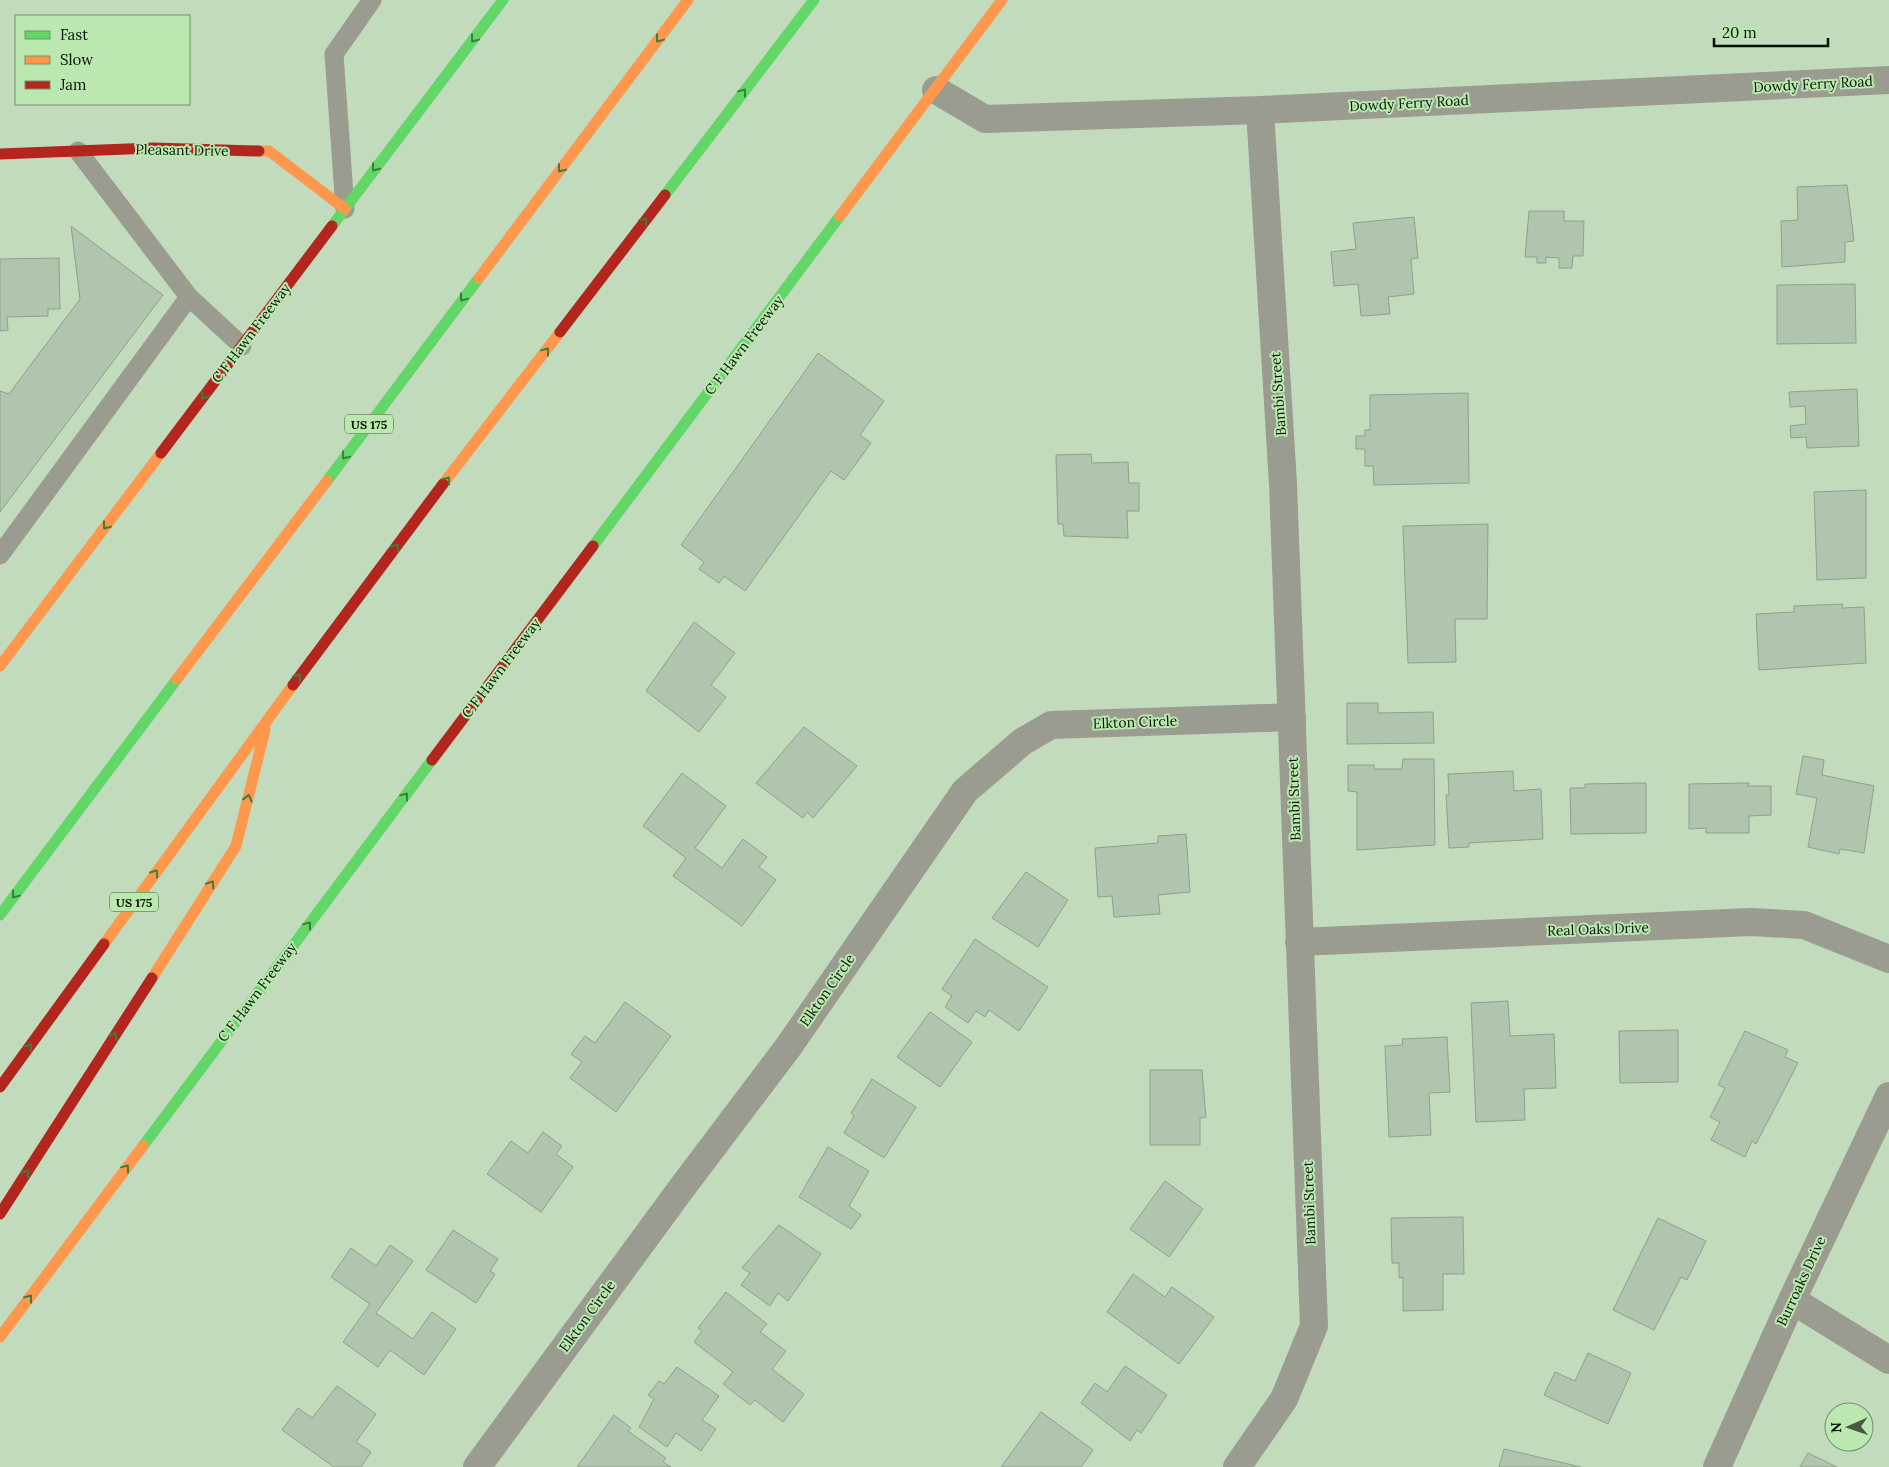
<svg xmlns="http://www.w3.org/2000/svg" width="1889" height="1467" font-family="Lora,serif">
<style>
.building{fill:#b1c4ad;stroke:#8ea089}
.lines{fill:none;stroke-linecap:round;stroke-linejoin:round}
.lane{stroke:#999c8e;stroke-width:19}
.street{stroke:#999c8e;stroke-width:28}
.fast{stroke:#63d668;stroke-width:11}
.slow{stroke:#ff974d;stroke-width:11}
.jam{stroke:#b3261e;stroke-width:11}
.oneway{stroke:#397f3a}
.labels{text-anchor:middle;dominant-baseline:central;stroke-width:4;stroke-linejoin:round;paint-order:stroke}
.shield{fill:#bbe8b0;stroke:#3c5436;stroke-width:1}
.shield-label{font-size:12px;font-weight:bold;fill:#051402}
.street-label{font-size:14px;fill:#051402;stroke:#bbe8b0}
</style>
<rect width="100%" height="100%" fill="#c3dbbd"/>
<path class="building" d="M1847 185 1854 241 1845 242V262L1782 267 1781 221 1798 220 1797 187Z
M1529 211H1564V221H1584L1583 256H1573L1572 268H1559V258L1546 257V263H1537V257H1525Z
M1414 217 1418 258 1411 259 1414 294 1388 297 1390 314 1361 316 1358 284 1334 286 1331 252 1356 249 1353 223Z
M71 226 163 295 0 512V391L9 394 80 299Z
M59 258 60 309H48V316L7 317 8 330 0 331V259Z
M1855 284 1856 343 1777 344V285Z
M818 353 884 401 860 435 871 443 844 480 831 471 745 591 724 576 719 583 699 569 704 562 681 545Z
M1857 389 1859 446 1807 448 1806 437 1791 438 1790 426 1806 424 1805 406 1790 407 1789 392Z
M1468 393 1469 483 1374 485 1373 466H1365V449H1356V436H1365V430H1370V395Z
M1091 454 1092 463 1128 462 1129 483H1139V511H1127L1128 538 1064 536 1063 524H1058L1056 455Z
M1866 490V578L1817 580 1814 492Z
M1488 524 1487 619H1455L1456 662 1408 663 1403 526Z
M1843 604 1842 608 1864 607 1866 663 1759 670 1756 614 1794 612V606Z
M694 622 735 653 711 685 726 697 699 732 646 691Z
M1347 703H1378V713L1433 712 1434 743 1347 744Z
M804 727 857 766 813 818 807 812 803 818 756 783Z
M1803 756 1824 760 1822 775 1874 786 1864 853 1840 849 1839 854 1808 847 1817 798 1796 794Z
M1403 759H1434L1435 845 1357 850V792L1348 791V765H1374V769H1402Z
M1513 771 1514 791 1541 789 1543 839 1469 843V847L1449 848 1446 795H1449L1448 774Z
M682 773 726 806 695 848 722 868 743 839 767 857 759 867 776 880 742 926 673 876 686 858 643 826Z
M1646 783V833L1571 834 1570 788H1585V784Z
M1749 783 1748 786H1771V815L1749 816V833H1706V828L1689 829V784Z
M1186 834 1190 892 1158 895 1160 914 1114 917 1112 896 1098 897 1095 848 1158 843V836Z
M1026 872 1068 900 1038 947 992 918Z
M975 939 1048 987 1019 1031 989 1010 985 1017 976 1011 968 1023 945 1007 952 996 942 989Z
M1508 1001 1510 1036 1554 1034 1556 1088 1524 1089 1525 1120 1476 1122 1471 1003Z
M625 1002 671 1036 616 1112 570 1078 582 1062 571 1054 585 1036 595 1043Z
M930 1012 972 1042 940 1087 897 1057Z
M1678 1030V1082L1620 1083 1619 1031Z
M1745 1031 1788 1050 1785 1057 1798 1063 1756 1144 1752 1141 1745 1157 1711 1140 1720 1122 1710 1117 1725 1088 1718 1085Z
M1447 1037 1450 1092 1429 1093 1431 1135 1389 1137 1385 1046 1403 1045 1402 1039Z
M1150 1070H1202L1206 1117 1200 1118V1145H1150Z
M872 1079 916 1107 884 1158 844 1133 854 1116 851 1113Z
M543 1132 562 1146 556 1154 573 1167 541 1212 487 1174 511 1141 528 1153Z
M828 1147 869 1171 849 1206 861 1215 851 1229 799 1197Z
M1165 1181 1203 1209 1169 1257 1130 1229Z
M1463 1217 1464 1274H1443V1310L1403 1311V1277L1399 1278V1263H1392L1391 1218Z
M1658 1218 1706 1241 1687 1280 1681 1277 1654 1330 1613 1310Z
M779 1225 821 1254 788 1301 778 1293 770 1306 741 1285 750 1273 742 1268Z
M453 1230 498 1259 490 1271 495 1274 476 1303 426 1270Z
M390 1245 413 1261 376 1313 413 1339 432 1312 456 1329 424 1375 390 1350 378 1367 343 1342 370 1304 331 1277 351 1248 376 1266Z
M1133 1274 1165 1297 1172 1287 1214 1317 1179 1364 1107 1312Z
M726 1292 767 1324 760 1332 786 1351 772 1369 804 1394 783 1422 755 1400 750 1405 723 1384 733 1372 694 1342 702 1331 698 1328Z
M1588 1353 1631 1373 1608 1424 1544 1395 1555 1372 1575 1381Z
M1125 1366 1167 1395 1141 1433 1137 1430 1130 1441 1081 1403 1095 1383 1107 1392Z
M677 1367 719 1396 702 1420 716 1429 701 1451 676 1433 667 1447 639 1427 654 1399 648 1395 659 1381 664 1384Z
M337 1386 376 1414 356 1442 371 1452 361 1467H334L282 1430 298 1408 312 1418Z
M1041 1412 1093 1450 1081 1467H1001Z
M614 1415 631 1428 628 1431 666 1458 663 1462 671 1467H577Z
M1504 1449 1581 1467H1499Z
M1808 1453 1837 1467H1800Z"/>
<g class="lines">
<path class="lane" d="M78 151 189 297 242 346
M345 209 334 54 372 0
M0 555 189 297"/>
<path class="street" d="M936 90 985 119 1260 110 1889 80
M1299 942 1751 922 1804 925 1889 959
M1792 1300 1889 1360
M477 1467 681 1189 789 1046 965 791 1022 742 1051 725 1292 717
M1237 1467 1284 1399 1314 1326 1283 484 1260 110
M1717 1467 1792 1300 1889 1096"/>
<path class="fast" d="M665 195 814 0
M332 226 503 0
M327 481 479 278
M593 546 840 216
M0 915 177 679
M143 1146 432 760"/>
<path class="slow" d="M259 151H269L345 209
M840 216 1002 0
M479 278 688 0
M443 484 560 332
M0 666 161 453
M177 679 327 481
M104 944 293 685
M152 978 236 846 265 730
M0 1337 143 1146"/>
<path class="jam" d="M0 154 153 148 259 151
M560 332 665 195
M161 453 332 226
M293 685 443 484
M432 760 593 546
M0 1087 104 944
M0 1214 152 978"/>
</g>
<defs><path id="oneway-chevron" d="M-2-3.5L2.5 0L-2 3.5" fill="none" stroke-width="1.6" stroke-linecap="round" stroke-linejoin="round" transform="scale(1.25)"/></defs>
<g class="oneway">
<use href="#oneway-chevron" transform="translate(474 39) rotate(127)"/>
<use href="#oneway-chevron" transform="translate(659 39) rotate(127)"/>
<use href="#oneway-chevron" transform="translate(743 92) rotate(-53)"/>
<use href="#oneway-chevron" transform="translate(375 168) rotate(127)"/>
<use href="#oneway-chevron" transform="translate(561 169) rotate(127)"/>
<use href="#oneway-chevron" transform="translate(644 221) rotate(-53)"/>
<use href="#oneway-chevron" transform="translate(463 298) rotate(127)"/>
<use href="#oneway-chevron" transform="translate(546 351) rotate(-53)"/>
<use href="#oneway-chevron" transform="translate(204 396) rotate(127)"/>
<use href="#oneway-chevron" transform="translate(345 456) rotate(127)"/>
<use href="#oneway-chevron" transform="translate(447 480) rotate(-53)"/>
<use href="#oneway-chevron" transform="translate(106 526) rotate(127)"/>
<use href="#oneway-chevron" transform="translate(396 547) rotate(-53)"/>
<use href="#oneway-chevron" transform="translate(298 677) rotate(-53)"/>
<use href="#oneway-chevron" transform="translate(405 796) rotate(-53)"/>
<use href="#oneway-chevron" transform="translate(248 798) rotate(-76)"/>
<use href="#oneway-chevron" transform="translate(155 873) rotate(-54)"/>
<use href="#oneway-chevron" transform="translate(211 884) rotate(-57)"/>
<use href="#oneway-chevron" transform="translate(15 895) rotate(127)"/>
<use href="#oneway-chevron" transform="translate(308 925) rotate(-53)"/>
<use href="#oneway-chevron" transform="translate(114 1036) rotate(-57)"/>
<use href="#oneway-chevron" transform="translate(29 1047) rotate(-54)"/>
<use href="#oneway-chevron" transform="translate(126 1168) rotate(-53)"/>
<use href="#oneway-chevron" transform="translate(26 1173) rotate(-57)"/>
<use href="#oneway-chevron" transform="translate(29 1298) rotate(-53)"/>
</g>
<g class="labels">
<g class="shield">
<rect x="345" y="414.5" width="48" height="19" rx="4"/>
<rect x="110" y="892.5" width="48" height="19" rx="4"/>
</g>
<g class="shield-label">
<text x="369" y="424">US 175</text>
<text x="134" y="902">US 175</text>
</g>
<g class="street-label">
<text transform="translate(1813 84) rotate(-3)">Dowdy Ferry Road</text>
<text transform="translate(1409 103) rotate(-3)">Dowdy Ferry Road</text>
<text transform="translate(182 150) rotate(1)">Pleasant Drive</text>
<text transform="translate(251 333) rotate(-53)">C F Hawn Freeway</text>
<text transform="translate(744 345) rotate(-53)">C F Hawn Freeway</text>
<text transform="translate(1278 394) rotate(-94)">Bambi Street</text>
<text transform="translate(501 668) rotate(-53)">C F Hawn Freeway</text>
<text transform="translate(1135 722) rotate(-2)">Elkton Circle</text>
<text transform="translate(1294 799) rotate(-92)">Bambi Street</text>
<text transform="translate(1598 929) rotate(-2)">Real Oaks Drive</text>
<text transform="translate(827 990) rotate(-55)">Elkton Circle</text>
<text transform="translate(257 992) rotate(-53)">C F Hawn Freeway</text>
<text transform="translate(1309 1203) rotate(-92)">Bambi Street</text>
<text transform="translate(1801 1281) rotate(-65)">Burroaks Drive</text>
<text transform="translate(587 1316) rotate(-54)">Elkton Circle</text>
</g>
</g>
<rect x="15" y="15" width="175" height="90" fill="#bbe8b0" stroke="#72936a"/>
<rect x="25" y="31" width="25" height="8" fill="#63d668" stroke="#72936a"/>
<text x="60" y="40" font-size="15" fill="#051402">Fast</text>
<rect x="25" y="56" width="25" height="8" fill="#ff974d" stroke="#72936a"/>
<text x="60" y="65" font-size="15" fill="#051402">Slow</text>
<rect x="25" y="81" width="25" height="8" fill="#b3261e" stroke="#72936a"/>
<text x="60" y="90" font-size="15" fill="#051402">Jam</text>
<g transform="translate(1849 1427) rotate(268)"><circle r="24" fill="#bbe8b0" stroke="#72936a"/>
<path d="M0-4L9 19L0 12L-9 19Z" fill="#485a43"/>
<text y="-8" font-size="14" font-weight="bold" text-anchor="middle" fill="#051402">N</text>
</g>
<path d="M1714 38v8h114v-8" fill="none" stroke="#051402" stroke-width="2.5"/>
<text x="1722" y="38" font-size="15" fill="#051402" stroke="#bbe8b0" stroke-width="4" paint-order="stroke">20 m</text>
</svg>
